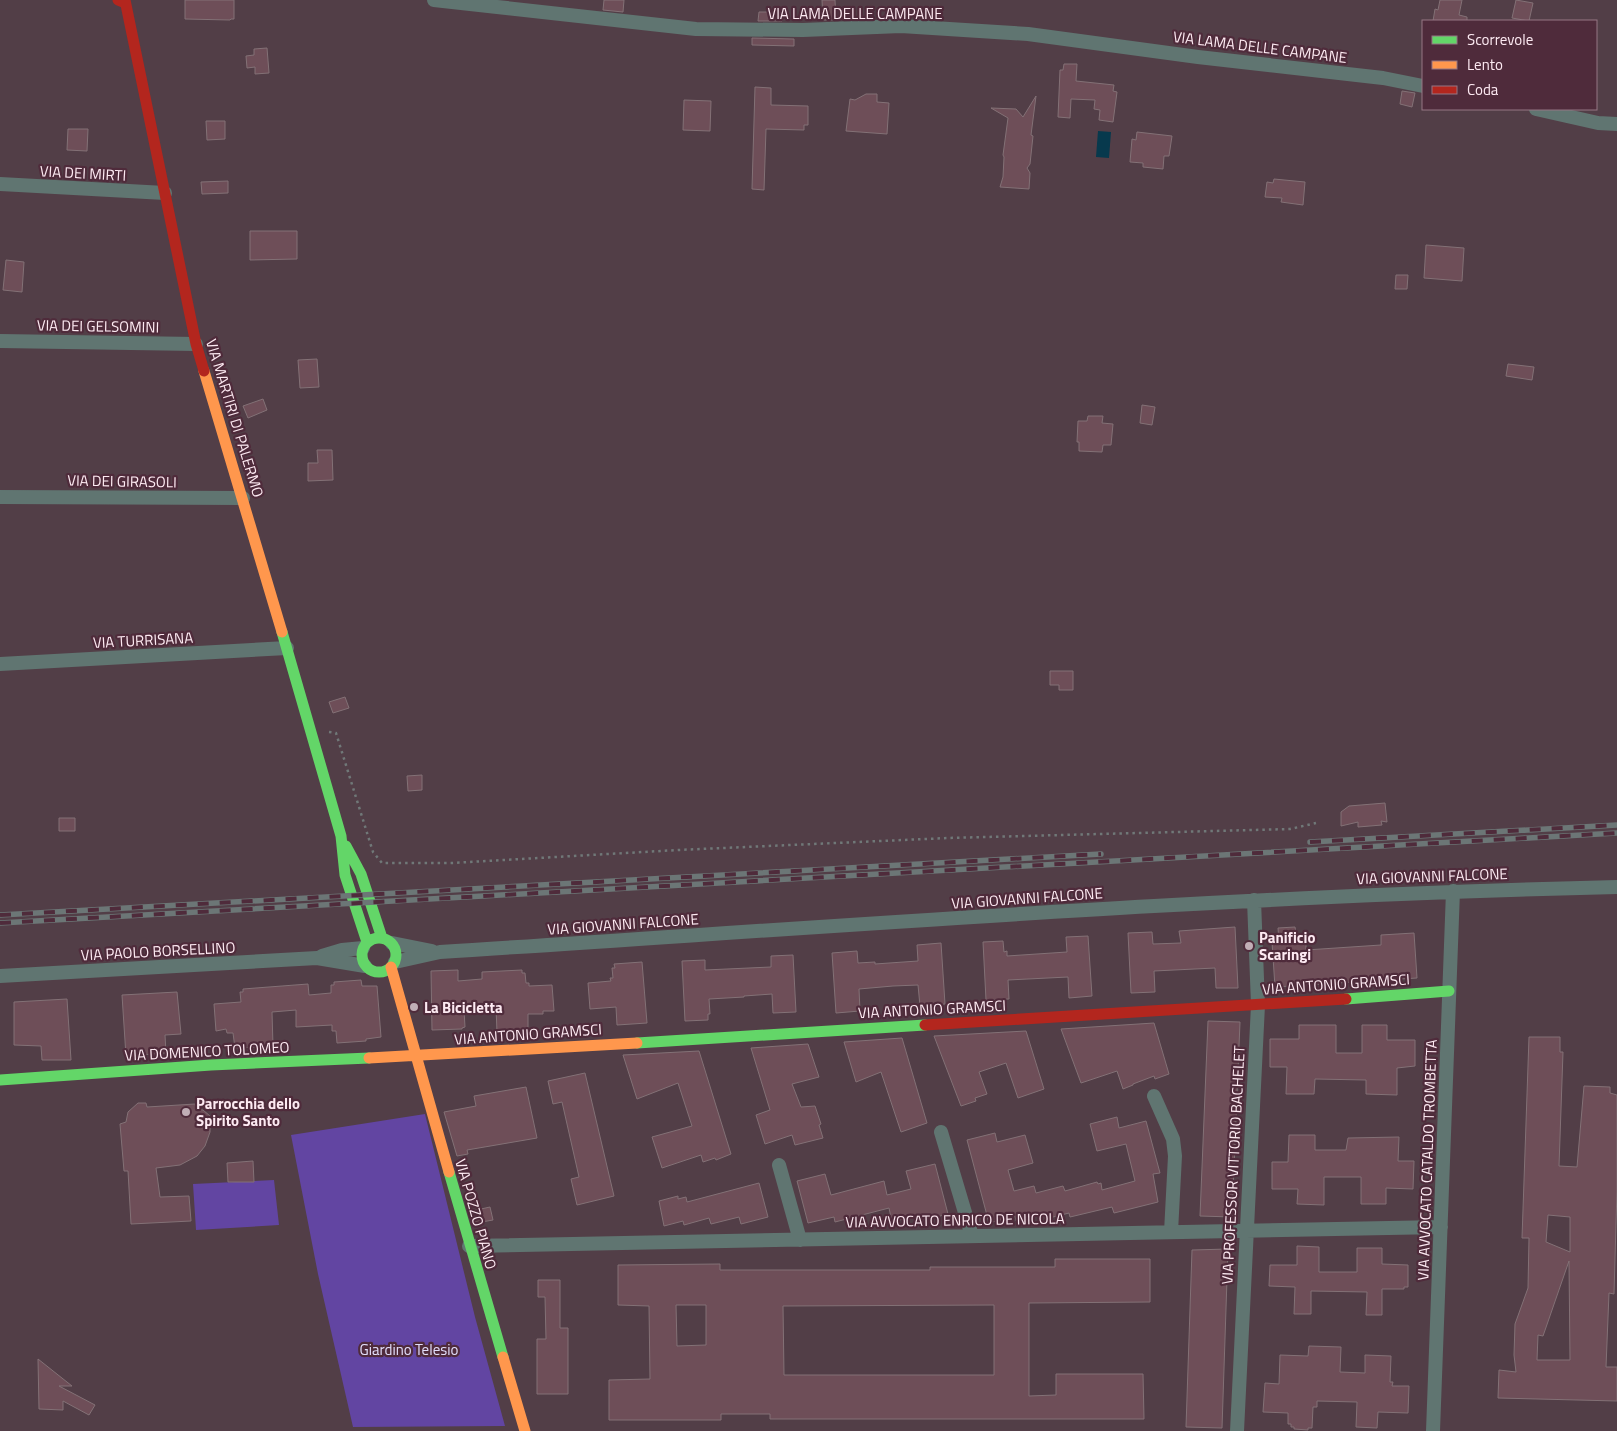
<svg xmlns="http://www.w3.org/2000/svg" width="1617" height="1431" font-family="'Titillium Web',sans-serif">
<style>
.green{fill:#6245a2}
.water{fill:#07394d}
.building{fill:#6e4e58;stroke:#837176;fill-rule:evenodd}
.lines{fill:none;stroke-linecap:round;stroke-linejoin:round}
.path{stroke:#707878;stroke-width:2.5;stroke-dasharray:2.5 4;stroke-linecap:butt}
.street{stroke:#607571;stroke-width:14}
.fast{stroke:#63d668;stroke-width:11}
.slow{stroke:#ff974d;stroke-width:11}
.jam{stroke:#b3261e;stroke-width:11}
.rail-casing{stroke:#6c7676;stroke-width:5.5}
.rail{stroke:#4f2b3b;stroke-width:4;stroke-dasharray:11;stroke-linecap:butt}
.poi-dot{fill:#c1aeb6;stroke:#4f2b3b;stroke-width:2}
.labels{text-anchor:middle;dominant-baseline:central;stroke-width:4.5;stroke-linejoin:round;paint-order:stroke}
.street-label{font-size:15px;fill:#fdeaf2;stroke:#4f2b3b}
.poi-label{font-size:15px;font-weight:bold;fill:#fdeaf2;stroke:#4f2b3b;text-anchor:start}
.park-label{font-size:15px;fill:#e2defb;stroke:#4f2b3b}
</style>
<rect width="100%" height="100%" fill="#523e47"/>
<path class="green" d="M425 1114 475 1317 505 1426 353 1427 318 1274 291 1135Z
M274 1180 279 1225 196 1230 193 1184Z"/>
<path class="water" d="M1098 131 1111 132 1109 158 1096 157Z"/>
<path class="building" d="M185 0H234V19H231L230 20 185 19Z
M604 0H624L623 12 603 10Z
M822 0H835L836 20H823Z
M1440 0H1462L1459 15 1467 17V21H1433L1435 9 1438 10Z
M1516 0 1533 3 1529 21 1512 18Z
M759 12H782V21H758Z
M752 38 794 39V46L752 45Z
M267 48 269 73 255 74V67L247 68 246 56 254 55V49Z
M1064 64H1077L1076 81 1114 85 1113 91 1117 92 1113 122 1099 120 1100 110 1094 109 1095 100 1071 99 1070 118 1058 117 1060 70H1063Z
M755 87 771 88V105L808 106V125H804V130L766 129 764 190 752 189Z
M1402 91 1415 93 1412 107 1400 104Z
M866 94H877V102L889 103 887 134 846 131 850 99 855 100Z
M1036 96 1031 135 1033 136 1030 164 1027 168 1030 173 1029 189 1000 187 1003 177 1004 157 1003 155 1008 118 991 108 1016 109 1023 117Z
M684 100 711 101 710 131 683 130Z
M206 121H225V139L207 140Z
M68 129H88L87 151 67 150Z
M1137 132 1172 136 1169 156H1164L1163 169 1143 167V163L1130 162 1132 139 1136 140Z
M1274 179 1305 182 1303 205 1281 202 1282 198 1265 197 1267 182 1273 183Z
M228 181V193L202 194 201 182Z
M250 231H297V259L250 260Z
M1426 245 1464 248 1462 281 1424 278Z
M6 260 24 262 22 292 3 290Z
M1396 275H1408L1407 289H1395Z
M317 359 319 387 300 388 298 360Z
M1508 364 1534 367 1532 380 1506 376Z
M263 399 267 410 248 418 243 406Z
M1142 405 1155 407 1152 425 1140 423Z
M1088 416H1103L1102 423 1113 424 1111 445H1103L1102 452 1079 451V442H1077L1078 421H1087Z
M317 450H332L333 480 308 481V463H318Z
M1050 671H1073V690H1059V685H1050Z
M345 697 349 708 333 713 329 702Z
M422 775V790L408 791 407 776Z
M1385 803 1387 822 1381 821 1382 825 1358 827V822L1341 826V812L1349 806Z
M59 818H75V831H59Z
M1235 927 1238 988H1216L1215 968 1154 971 1155 992 1131 993 1128 933 1152 932 1153 944 1181 943 1179 931Z
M1295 927 1297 940H1306V950L1381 945V935L1414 933 1417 978 1275 987 1272 942H1279L1278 928Z
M1088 936 1092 996 1069 998 1068 977 1008 980 1009 999 986 1000 983 942 1003 941 1004 952 1007 951V956L1067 952 1066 937Z
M941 943 945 1004 920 1006 918 985 893 986 859 989 860 1011 836 1013 832 953 857 951 858 963 875 962V964L918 961 917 945Z
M793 955 796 1012 773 1013 772 994 744 996V997L709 999 710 1014H708V1020L685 1021 682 961 705 960V970L771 967V956Z
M642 962 647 1023 617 1025 616 1007 590 1009 588 983 611 981 610 978H613L612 968H615L614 964Z
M458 970V981L482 979V972L522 970V973H525L526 983H529V986L552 985 554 1011H543V1014H528V1028H526V1031L497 1033 496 1006 464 1010 465 1027 462 1028V1029L432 1030 431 971Z
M361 980 362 986H377L381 1037 366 1039V1041L337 1043 336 1031H332V1025L296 1027V1010L272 1012 273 1046 235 1048 233 1033H227L226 1029 216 1031 214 1004 241 1002 240 992H243V989L308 984 309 995 331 993V985H334V982Z
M177 992 181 1034 165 1035 166 1053 126 1056 122 995Z
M67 999 71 1060H42L41 1046 14 1045V1002Z
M1208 1021 1240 1022 1232 1217 1200 1216Z
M1154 1023 1169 1074 1155 1079 1154 1076 1133 1084V1085L1123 1089 1117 1071 1081 1083 1061 1029Z
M1299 1025H1336V1053H1362V1025H1387V1040H1415V1066L1397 1068V1095L1366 1094V1080L1315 1079 1314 1094H1286L1287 1067H1270V1039H1299Z
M1026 1031 1044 1089 1018 1098 1006 1063 979 1072 987 1094 975 1098 976 1101 961 1106 934 1036Z
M1529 1037H1560V1052H1563L1559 1166 1577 1167 1584 1086 1610 1087V1093L1617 1095V1189L1614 1294 1609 1293 1606 1367H1617V1401L1498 1398 1499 1370 1516 1372 1514 1355 1515 1324 1528 1288 1529 1238H1522ZM1548 1215 1570 1217V1252L1546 1242ZM1569 1261 1570 1360H1537L1538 1335 1543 1336Z
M902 1038 927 1123 901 1132 881 1072 856 1082 844 1042Z
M808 1044 819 1077 792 1084 801 1107 815 1106 821 1124 819 1125 823 1138 795 1145 792 1135 765 1144 756 1115 770 1110 751 1048Z
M699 1051 731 1154 716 1160 715 1158 703 1162 701 1155 662 1168 652 1137 692 1126 678 1083 637 1099 623 1055Z
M585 1073 614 1196 577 1205 571 1179 579 1177 562 1102 553 1104 548 1081Z
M526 1087 537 1138 467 1150 468 1154 457 1156 444 1112 476 1106 474 1096Z
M138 1103H146L147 1107 195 1104 196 1109 203 1110 210 1116V1132L205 1146 197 1156 180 1165 156 1168 160 1197 189 1196 191 1221 131 1224 128 1171H124L120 1124 126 1122 128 1112Z
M1117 1117 1119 1128 1146 1121 1160 1173 1153 1174 1158 1202 1114 1213 1112 1207 1070 1217 1069 1213 1045 1219 1043 1214 1016 1221 1015 1216 989 1223 967 1140 995 1133 997 1142 1025 1135 1033 1163 1008 1170 1014 1191 1034 1186 1036 1193 1063 1186 1065 1191 1097 1182 1098 1184 1101 1183 1102 1190 1135 1181 1126 1144 1097 1151 1090 1124Z
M1289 1135H1315V1150H1346L1348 1138 1399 1137 1398 1161H1414L1413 1189 1386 1188V1204H1361V1177H1324V1205L1297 1204 1298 1189H1272V1162H1288Z
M253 1161 254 1182H228L227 1163Z
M935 1164 948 1214 920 1221 919 1215 892 1222 889 1208 835 1222 834 1217 808 1223 797 1181 825 1174 831 1195 884 1181 887 1195 911 1189 906 1171Z
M759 1183 768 1217 741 1224 739 1217 711 1224 709 1218 684 1225 683 1221 664 1226 659 1201 678 1196V1199L686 1197 687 1202Z
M490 1207 493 1220 476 1223 472 1211Z
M1297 1246 1319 1247V1272H1357V1248H1382V1264L1408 1265V1287H1404V1289H1382V1315H1366L1367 1292 1311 1291V1314H1294L1295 1287 1269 1286 1270 1265H1297Z
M1228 1249 1222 1428 1186 1427 1192 1250Z
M1055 1259H1150V1302L1029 1303V1396L1056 1395V1374H1143L1144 1419H770V1414H721V1420H609V1380L650 1379 649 1306 618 1305V1265L720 1264V1270H930V1267H1055ZM676 1305H706V1345L677 1346ZM994 1305V1375H784L783 1306Z
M538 1280H560V1328H568V1394H537V1339H546L545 1297H538Z
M1309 1346 1341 1347 1340 1372 1365 1373V1355L1391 1356 1390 1382H1393L1392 1386H1409L1408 1413 1378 1412 1377 1428 1356 1427 1357 1402 1317 1401V1407H1313L1312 1428H1308V1430L1294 1429V1427H1291V1424H1288V1413L1263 1412 1265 1383 1279 1384 1280 1355 1308 1356Z
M38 1359 72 1386H59L95 1405 89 1415 63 1401V1410L39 1409Z"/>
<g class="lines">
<path class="path" d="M329 732 336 733 373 852 382 863H452L678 850 948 838 1290 829 1316 823"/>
<path class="street" d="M434 0 696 29 803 30 901 26 1028 34 1198 57 1383 78 1423 86
M1536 109 1598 123 1617 124
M0 184 165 193
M0 341 196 344
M0 497 243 498
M0 664 287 648
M392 943 432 951
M322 956 342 950 363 948
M395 962 440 952C832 927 1224 896 1617 887
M0 976 317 958 365 966
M1154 1096 1173 1139 1175 1156 1171 1232
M941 1132 972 1236
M779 1165 800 1240
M469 1246 1441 1227
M1237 1431 1258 1005 1254 900
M1433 1431 1453 891"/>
<path class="fast" d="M282 632 341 836 345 875 367 942
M346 846 361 874 382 938
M362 955a17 17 0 1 1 34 0a17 17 0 1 1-34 0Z
M1346 999 1449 991
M637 1043 925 1025
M0 1080 211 1065 369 1058
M449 1172 503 1357"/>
<path class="slow" d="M204 371 282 632
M391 967 449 1172
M369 1058 637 1043
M503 1357 525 1431"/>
<path class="jam" d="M118 0 125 3
M125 0 196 344 204 371
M925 1025 1346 999"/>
<g class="rail-casing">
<path id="rail" d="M1310 842 1617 825
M0 915 1101 854
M0 923 1617 833"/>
</g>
<use href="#rail" class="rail"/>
</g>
<g class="poi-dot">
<circle cx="1249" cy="946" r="5"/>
<circle cx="414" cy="1007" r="5"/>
<circle cx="186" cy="1112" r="5"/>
</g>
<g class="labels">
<g class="street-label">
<text x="855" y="13">VIA LAMA DELLE CAMPANE</text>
<text transform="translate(1260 47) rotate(7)">VIA LAMA DELLE CAMPANE</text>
<text transform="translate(83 173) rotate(3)">VIA DEI MIRTI</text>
<text transform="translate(98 326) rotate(1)">VIA DEI GELSOMINI</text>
<text transform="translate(235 418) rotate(73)">VIA MARTIRI DI PALERMO</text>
<text transform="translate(122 481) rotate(1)">VIA DEI GIRASOLI</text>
<text transform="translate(143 640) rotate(-3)">VIA TURRISANA</text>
<text transform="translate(1432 876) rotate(-2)">VIA GIOVANNI FALCONE</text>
<text transform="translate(1027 898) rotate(-4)">VIA GIOVANNI FALCONE</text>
<text transform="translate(623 924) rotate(-4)">VIA GIOVANNI FALCONE</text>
<text transform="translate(158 951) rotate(-3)">VIA PAOLO BORSELLINO</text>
<text transform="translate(1336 984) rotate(-4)">VIA ANTONIO GRAMSCI</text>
<text transform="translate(932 1009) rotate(-3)">VIA ANTONIO GRAMSCI</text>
<text transform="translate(528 1034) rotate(-4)">VIA ANTONIO GRAMSCI</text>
<text transform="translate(207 1051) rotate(-3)">VIA DOMENICO TOLOMEO</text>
<text transform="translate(1427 1160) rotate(-88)">VIA AVVOCATO CATALDO TROMBETTA</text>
<text transform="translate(1233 1165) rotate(-87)">VIA PROFESSOR VITTORIO BACHELET</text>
<text transform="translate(476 1214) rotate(74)">VIA POZZO PIANO</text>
<text transform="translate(955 1220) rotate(-1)">VIA AVVOCATO ENRICO DE NICOLA</text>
</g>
<g class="poi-label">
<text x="1259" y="937">Panificio<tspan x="1259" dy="17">Scaringi</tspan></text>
<text x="424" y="1007">La Bicicletta</text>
<text x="196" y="1103">Parrocchia dello<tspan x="196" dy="17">Spirito Santo</tspan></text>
</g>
<g class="park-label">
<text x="409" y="1349">Giardino Telesio</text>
</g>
</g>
<rect x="1422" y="20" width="175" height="90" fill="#4f2b3b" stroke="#957784"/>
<rect x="1432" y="36" width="25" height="8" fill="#63d668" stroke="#957784"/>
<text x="1467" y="45" font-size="15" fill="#fdeaf2">Scorrevole</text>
<rect x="1432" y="61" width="25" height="8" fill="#ff974d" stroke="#957784"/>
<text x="1467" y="70" font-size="15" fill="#fdeaf2">Lento</text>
<rect x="1432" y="86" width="25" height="8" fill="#b3261e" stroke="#957784"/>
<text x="1467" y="95" font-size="15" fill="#fdeaf2">Coda</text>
</svg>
